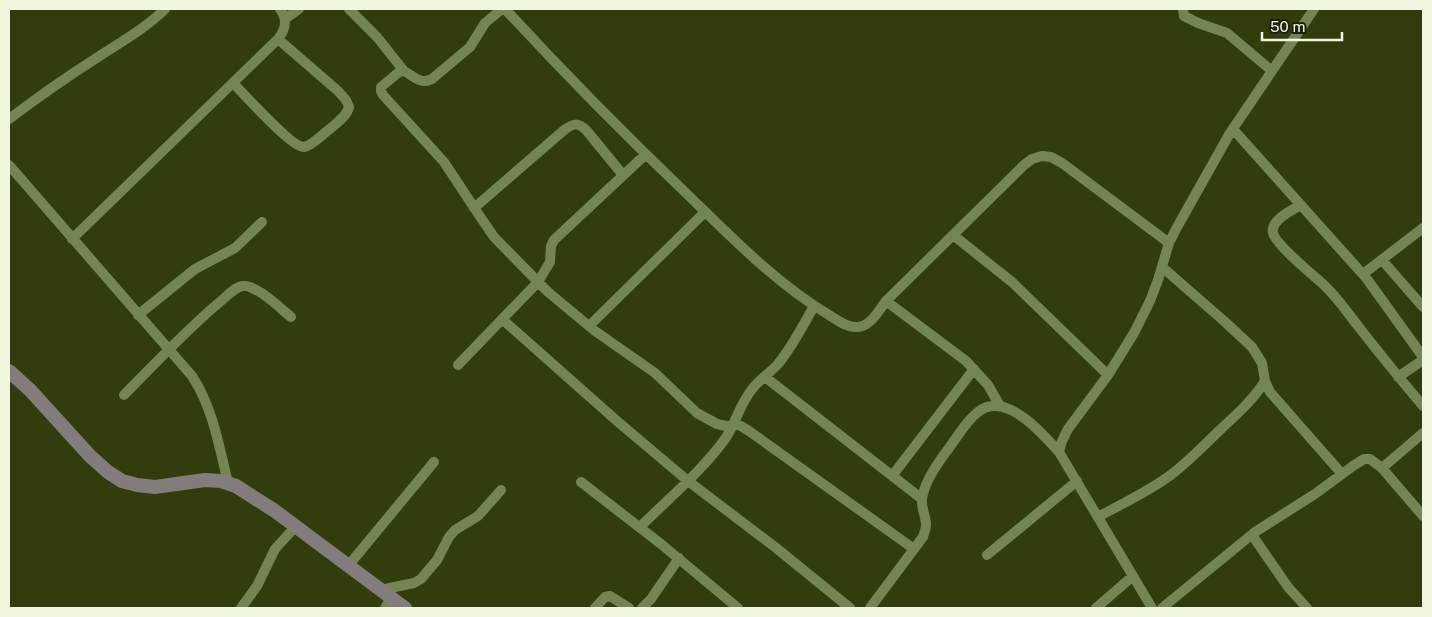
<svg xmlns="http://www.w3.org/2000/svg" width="1432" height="617" font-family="'Public Sans',sans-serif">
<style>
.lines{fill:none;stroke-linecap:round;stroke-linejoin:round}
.street{stroke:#758453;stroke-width:10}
.secondary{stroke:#827d7c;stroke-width:14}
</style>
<rect width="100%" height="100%" fill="#313d0c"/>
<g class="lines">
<path class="street" d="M349 9 377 37 404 71
M502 9 485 23 470 47 432 79C420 85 414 76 404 71L399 72 381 87V91L383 95 444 162 479 215 494 237 548 292 595 331 655 373 697 413 717 424 726 426 734 424 741 426 749 431 914 549
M505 9C564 73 625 135 688 195 731 237 777 284 829 315 837 320 846 327 856 327 870 328 879 310 886 301L1024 165 1032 159 1042 156 1051 157 1062 163 1169 243
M1183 9 1184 16 1198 23 1227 33 1272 71
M285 19 299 9
M233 83C244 94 292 148 304 147 311 146 321 136 326 132 334 125 347 117 349 107L346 100 338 91 278 39
M9 119C37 98 65 78 95 59 119 43 145 29 165 9
M1233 129 1367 279 1423 357
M9 165 192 376C213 408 219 446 228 483
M1301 205C1292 210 1270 220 1273 233 1276 245 1313 275 1324 285 1337 297 1347 312 1358 326 1379 353 1401 380 1423 406
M474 208 563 131C573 123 578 122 587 131L623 175
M953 235 1012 282 1108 375
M72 239 278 39C286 29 288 20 280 9
M1382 260 1423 307
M1162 267 1224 321 1252 347 1262 363 1265 381 1270 392 1342 474
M1363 274 1423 228
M886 301 966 361 988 385 1000 406
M138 315 195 269 235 248 262 222
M502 319 617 421 688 481 775 547 850 608
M589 326 705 212
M458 365 538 282 550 262 551 246 554 240 645 155
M765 377 922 499
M1398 377 1423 360
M124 395C156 363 186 330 221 301 227 296 235 287 243 286 256 284 281 309 291 317
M1382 468 1423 433
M892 476 974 369
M581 482 661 544 738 608
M1098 517C1123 503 1150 491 1172 474 1190 460 1205 444 1221 429 1237 414 1253 400 1265 381
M640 527C669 498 701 472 725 439 736 423 740 403 753 388 760 379 770 373 778 364 792 347 803 326 814 306
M1252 535 1288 587 1307 608
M987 555 1077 481
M348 566 434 462
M380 590 414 583 421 579 437 560 449 537 455 530 478 516 501 490
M241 608 257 586 275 549 296 526
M385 608 391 598
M595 608 605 597 610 596 629 608
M642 608 651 599 679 558
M870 608 923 537C924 533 926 529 926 525 926 516 921 508 922 499 924 482 939 461 949 448 958 436 966 421 978 412 1005 390 1042 433 1059 452
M1096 608 1133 576
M1152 608 1059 452 1062 441 1068 429 1108 375 1134 333 1150 301 1158 280 1169 243 1176 229 1230 133 1314 9
M1162 608 1255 532 1315 494 1353 466 1364 459H1370L1382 468 1423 516"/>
<path class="secondary" d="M9 371 30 390 90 456 108 472 122 481 137 485 155 487 205 480 221 481 236 486 275 511 405 608"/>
</g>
<rect width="1432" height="617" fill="none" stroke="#eff8de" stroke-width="20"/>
<path d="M1262 32v8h80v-8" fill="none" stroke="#eff8de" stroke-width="2.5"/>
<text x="1270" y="32" font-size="15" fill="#eff8de" stroke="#1c220e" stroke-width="4" paint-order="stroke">50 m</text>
</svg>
